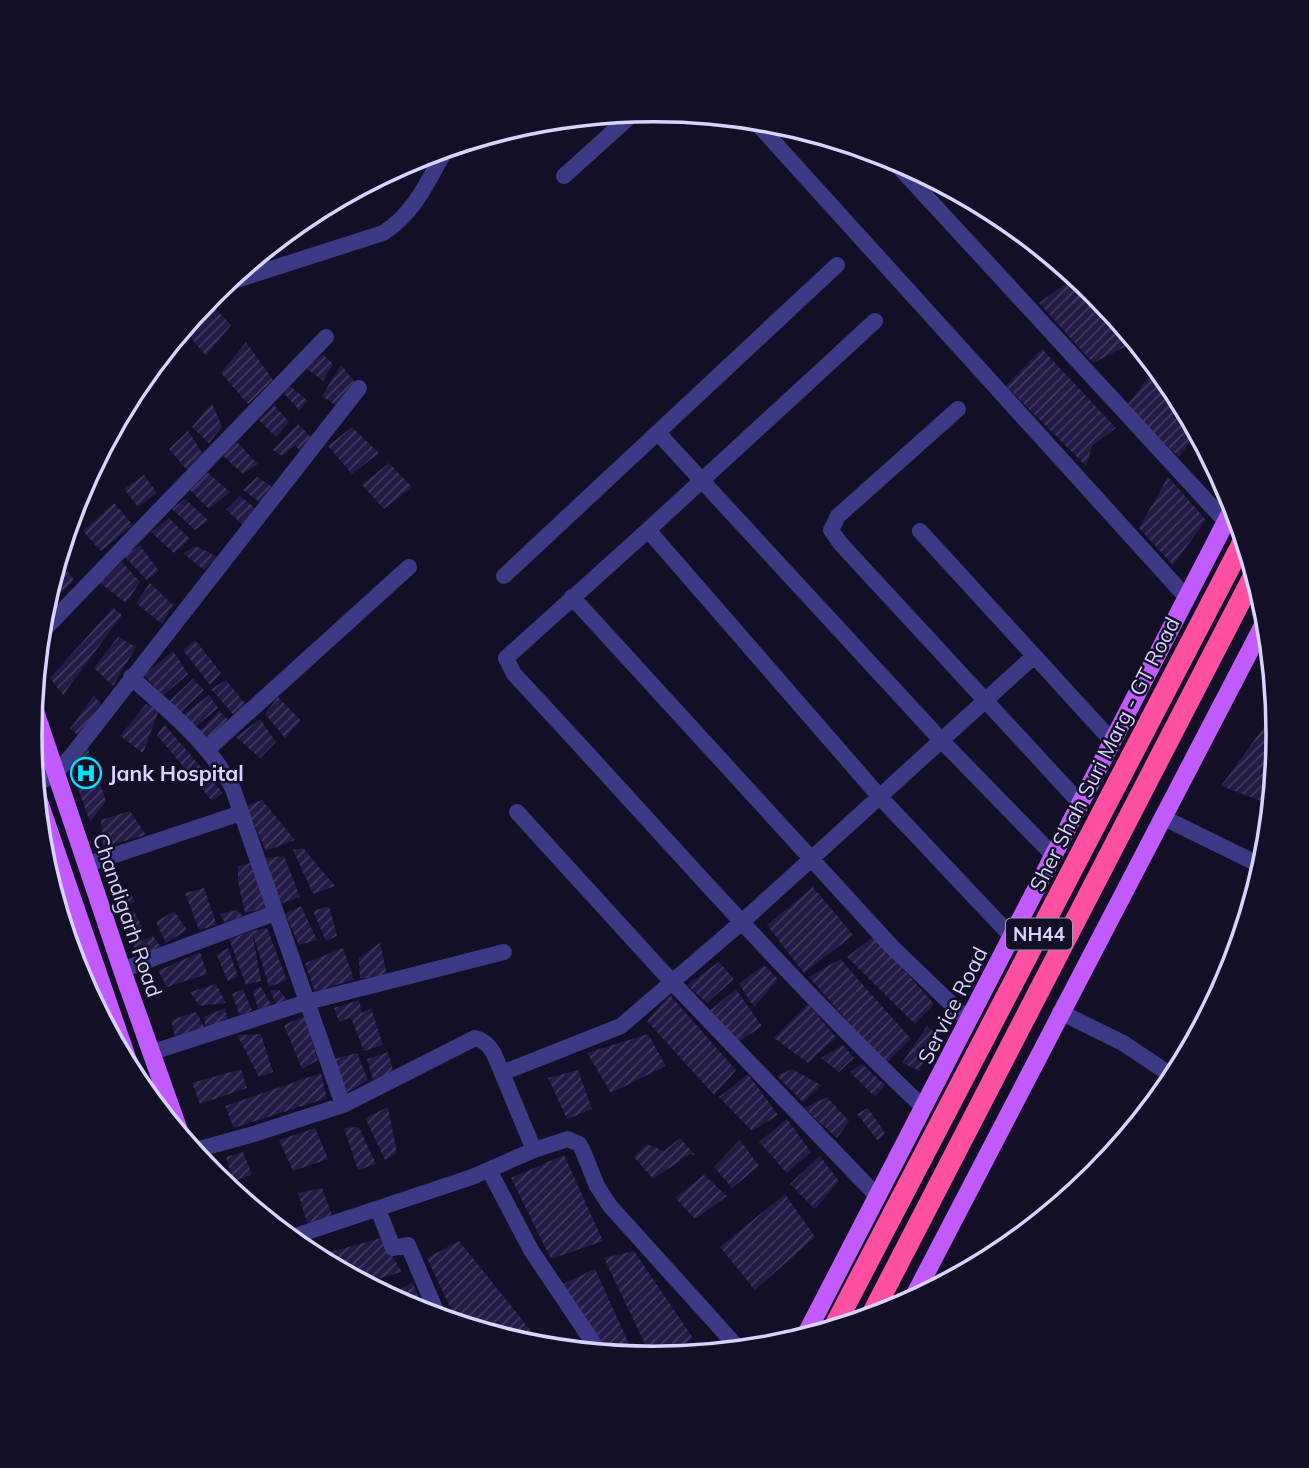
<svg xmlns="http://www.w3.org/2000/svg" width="1309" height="1468" font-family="Mulish,sans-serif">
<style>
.building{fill:url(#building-hatch)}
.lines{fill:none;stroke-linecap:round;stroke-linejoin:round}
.minor{stroke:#3d3a85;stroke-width:16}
.major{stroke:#c25bff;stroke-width:18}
.highway{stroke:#ff4fa3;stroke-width:21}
.labels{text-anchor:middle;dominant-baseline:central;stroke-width:5;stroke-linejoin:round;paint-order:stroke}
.shield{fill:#130f26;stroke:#9e99be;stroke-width:2}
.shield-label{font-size:19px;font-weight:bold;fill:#d9d4ff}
.street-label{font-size:21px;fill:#d9d4ff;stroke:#130f26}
.poi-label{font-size:21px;font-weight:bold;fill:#d9d4ff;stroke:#130f26;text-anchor:start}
.rim{fill:none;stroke:#d9d4ff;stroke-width:3.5}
</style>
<defs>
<pattern id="building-hatch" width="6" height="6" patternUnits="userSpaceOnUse" patternTransform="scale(1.75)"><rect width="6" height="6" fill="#241b47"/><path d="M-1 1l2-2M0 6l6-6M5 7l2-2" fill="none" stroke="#433b63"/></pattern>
</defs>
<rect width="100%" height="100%" fill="#130f26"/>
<path class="building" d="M1076 276 1097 293 1136 341 1093 363 1039 303Z
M208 301 231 325 206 356 183 328Z
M246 342 273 380 248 404 221 373Z
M1042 349 1116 428 1092 446 1086 466 1006 386Z
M323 354 333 364 323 381 306 368Z
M341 365 354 381 336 405 322 396Z
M1157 367 1174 387 1198 431 1179 457 1126 406Z
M290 386 308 401 299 410 283 392Z
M212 403 222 427 209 443 192 427Z
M274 405 289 422 276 437 259 420Z
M298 424 312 438 303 454 295 445 282 456 273 450Z
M352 427 379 453 352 474 328 446Z
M188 431 203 454 187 470 169 449Z
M237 442 258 464 243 474 220 453Z
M389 463 412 487 384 509 362 485Z
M207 472 230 492 209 509 189 489Z
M144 475 157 493 138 507 124 489Z
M257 477 274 488 262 504 243 490Z
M1168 477 1206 520 1173 565 1139 528Z
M240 496 256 509 242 524 226 510Z
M185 499 208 520 195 530 172 509Z
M114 503 133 525 101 551 83 531Z
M169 518 190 539 174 553 151 532Z
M140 545 159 571 147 580 124 556Z
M196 546 217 557 204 570 183 553Z
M58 558 74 580 42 612 50 586Z
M122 562 140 582 126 603 100 583Z
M150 583 173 605 162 624 136 603Z
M113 608 122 615 63 695 50 678Z
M118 637 136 647 113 686 94 668Z
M195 640 221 673 210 685 183 650Z
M173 651 188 674 163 696 144 675Z
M193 679 204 690 179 714 168 702Z
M226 680 246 705 234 715 211 689Z
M94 695 101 704 79 736 70 729Z
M209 695 218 708 195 727 183 715Z
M278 697 301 721 285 738 265 714Z
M146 704 159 710 143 753 120 736Z
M1277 709 1279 734 1272 805 1221 786Z
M219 711 229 721 210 741 200 731Z
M260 719 276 742 260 758 236 737Z
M164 724 223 793 212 801 157 735Z
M85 740 106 801 90 822 69 763Z
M262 800 295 840 266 851 246 806Z
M130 811 146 835 103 847 101 820Z
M303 848 335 886 313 894 293 850Z
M284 856 300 897 280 904 266 858Z
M251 863 266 908 245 913 238 882V866Z
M813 887 853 935 804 973 767 925Z
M204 888 217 925 199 930 185 893Z
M129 890 135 902 120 907 115 892Z
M301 906 317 940 299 945 285 914Z
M329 906 337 936 326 941 313 911Z
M237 910 243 916 225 923 220 914Z
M134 911 144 931 132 936 123 917Z
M174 911 187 930 166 943 156 922Z
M267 928 287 980 269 987 252 931Z
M252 931 261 981 246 985 229 939Z
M153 936 163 950 137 954 132 944Z
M874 936 934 1004 915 1024 847 957Z
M380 943 387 974 360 979 359 958Z
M228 948 238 976 228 981 217 955Z
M343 948 354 979 315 992 305 963Z
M200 952 207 974 167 987 158 971Z
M840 959 911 1039 885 1064 809 977Z
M719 962 734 979 707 1003 687 985Z
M764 965 778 979 754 1007 739 984Z
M216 984 226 1003 199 1006 190 992Z
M260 986 271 1004 269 1006 258 1009 253 991Z
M243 989 252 1010 240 1017 232 994Z
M736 989 762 1026 737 1043 707 1013Z
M270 990H279L288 1001 276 1004Z
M670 995 736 1070 714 1095 647 1021Z
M359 1000 362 1013 371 1008 383 1045 364 1051 351 1018 359 1014 339 1022 334 1008Z
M808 1004 836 1037 808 1063 774 1038Z
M225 1008 228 1022 206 1030 175 1037 171 1020 196 1012 206 1030 204 1017Z
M304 1016 318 1060 302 1069 284 1025Z
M927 1026 938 1035 919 1071 902 1063Z
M261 1034 273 1072 259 1077 237 1035Z
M648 1034 666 1066 611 1093 587 1053Z
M843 1045 854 1058 839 1072 821 1058Z
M388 1052 394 1075 373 1080 367 1059Z
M357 1053 368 1080 346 1093 334 1059Z
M862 1064 885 1085 875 1097 850 1072Z
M241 1069 247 1088 200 1104 192 1083Z
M792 1069 821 1085 803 1102 777 1076Z
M578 1070 592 1109 567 1119 548 1078Z
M321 1073 327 1098 234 1128 225 1106Z
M748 1074 778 1115 752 1131 719 1097Z
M827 1097 849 1121 837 1138 804 1108Z
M388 1107 397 1153 385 1160 365 1118Z
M868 1108 885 1133 878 1141 857 1114Z
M787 1119 811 1152 787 1173 759 1142Z
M359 1127 376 1164 358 1170 344 1128Z
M315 1128 328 1159 293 1171 279 1140Z
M680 1138 695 1155 690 1154 653 1179 634 1157 647 1144 664 1151Z
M740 1140 759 1166 732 1188 714 1167Z
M243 1152 252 1175 233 1181 226 1157Z
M564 1155 603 1241 551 1259 511 1178Z
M820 1156 839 1181 815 1209 790 1184Z
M704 1175 727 1196 695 1219 675 1198Z
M322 1188 332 1216 307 1223 298 1193Z
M785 1194 815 1237 755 1290 720 1247Z
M381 1238 402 1272 362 1283 327 1264 323 1254Z
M459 1241 544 1347H532L458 1324 427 1258Z
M634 1251 693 1338 661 1358 652 1359 604 1258Z
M595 1269 635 1357 610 1354 563 1284Z
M413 1282 419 1300 404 1305 388 1297Z"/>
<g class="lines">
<path class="minor" d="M753 119 1187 598
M888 155 1226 522
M564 176 636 111
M221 285 383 233C415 213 429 179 447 147
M958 409 838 516 831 530 840 543 1081 804
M659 434 941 740 1054 856
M648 530 875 321
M920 531 1113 742
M504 576 837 265
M572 597 892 947 969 1021
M40 634 326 337
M131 677C168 711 210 743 233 789L343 1105
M208 749 409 567
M35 785 55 774 73 754 359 388
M517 812 672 982 743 921 1034 656
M1162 817 1264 867
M88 864 241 813
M122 970 275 913
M1060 1012 1123 1043 1171 1075
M153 1052 307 1002 504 952
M502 1073 534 1150
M1166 1091C1166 1080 1172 1072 1181 1067
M924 1108C780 972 650 819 514 674L506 658 648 530 879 796 1012 937
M192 1151 254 1134 343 1105 475 1038C492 1042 496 1059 502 1073L621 1026 672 982 878 1197
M489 1170 531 1250 600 1353
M378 1209 393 1248 408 1245 439 1318
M289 1238 472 1177 534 1150 568 1139 579 1144 583 1151 597 1186 610 1206 740 1350"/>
<path class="major" d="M33 705 122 970 182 1139
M35 790 134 1078
M911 1302 1268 616
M804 1338 1235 504"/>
<path class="highway" d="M870 1318 1255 573
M833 1329 1245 538"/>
</g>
<defs>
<g id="hospital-ring" transform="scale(1.575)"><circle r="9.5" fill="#130f26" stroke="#00e5ff" stroke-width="1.5"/><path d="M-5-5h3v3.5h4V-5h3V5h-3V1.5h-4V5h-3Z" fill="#00e5ff"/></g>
</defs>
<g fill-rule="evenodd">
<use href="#hospital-ring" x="86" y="773"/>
</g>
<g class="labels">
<rect class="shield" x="1006" y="918.5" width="66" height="31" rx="5"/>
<g class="shield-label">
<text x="1039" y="934">NH44</text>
</g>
<g class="street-label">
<text transform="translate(1104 754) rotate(-63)">Sher Shah Suri Marg - GT Road</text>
<text transform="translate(128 915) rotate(71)">Chandigarh Road</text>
<text transform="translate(952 1005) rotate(-63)">Service Road</text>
</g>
<g class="poi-label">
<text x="109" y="773">Jank Hospital</text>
</g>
</g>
<path d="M0 0H1309V1468H0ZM42 734a612 612 0 1 1 1224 0a612 612 0 1 1-1224 0Z" fill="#130f26" fill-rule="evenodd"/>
<path class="rim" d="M42 734a612 612 0 1 1 1224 0a612 612 0 1 1-1224 0Z"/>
</svg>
